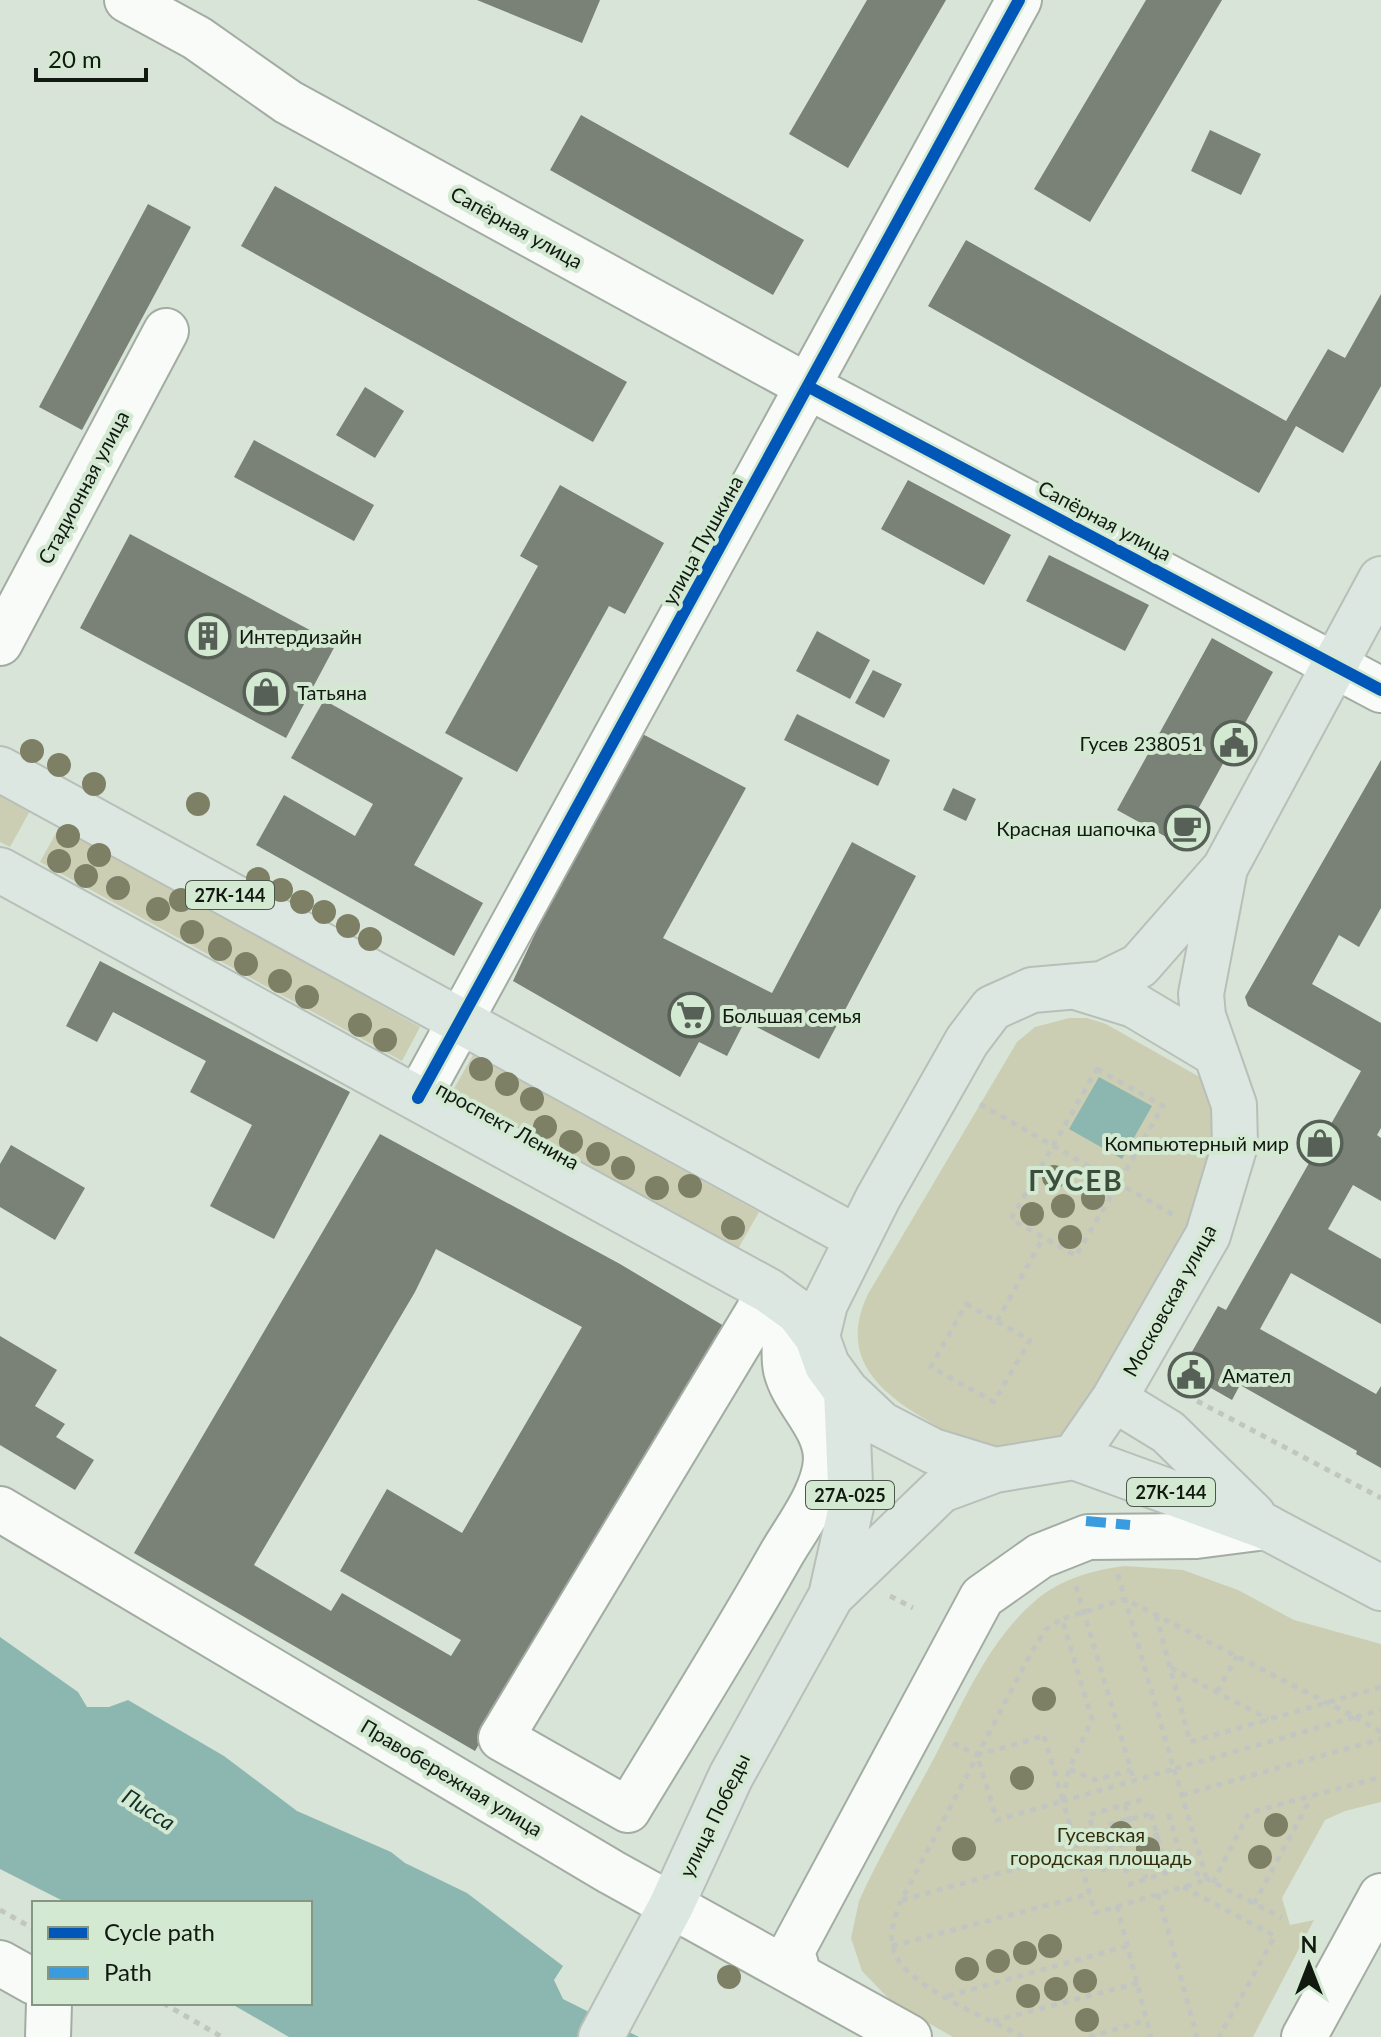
<svg xmlns="http://www.w3.org/2000/svg" width="1381" height="2037" font-family="Lato,sans-serif">
<style>
.green{fill:#ccceb3}
.water{fill:#8cb7b0}
.building{fill:#7a8176;fill-rule:evenodd}
.lines{fill:none;stroke-linecap:round;stroke-linejoin:round}
.minor-casing{stroke:#a3aca2;stroke-width:48}
.major-casing{stroke:#b8bfb8;stroke-width:48}
.path{stroke:#c2c6c1;stroke-width:5;stroke-dasharray:6 6;stroke-linecap:butt}
.minor{stroke:#f9fbf9;stroke-width:44}
.major{stroke:#dce7e2;stroke-width:44}
.quiet{stroke:#3a9bde;stroke-width:10;stroke-dasharray:20 10;stroke-linecap:butt}
.cycleway-casing{stroke:#d3e9d2;stroke-width:17}
.cycleway{stroke:#0057b8;stroke-width:12}
.tree{fill:#7e8066}
.labels{text-anchor:middle;dominant-baseline:central;stroke-width:8;stroke-linejoin:round;paint-order:stroke}
.shield{fill:#d3e9d2;stroke:#4b574b;stroke-width:2}
.shield-label{font-size:18px;font-weight:bold;fill:#111911}
.street-label{font-size:20px;fill:#111911;stroke:#d3e9d2}
.poi-label{font-size:20px;fill:#111911;stroke:#d3e9d2;text-anchor:start}
.park-label{font-size:20px;fill:#352e0a;stroke:#d3e9d2}
.water-label{font-size:22px;font-style:italic;fill:#122f2d;stroke:#d3e9d2}
.district-label{font-size:28px;font-weight:bold;letter-spacing:2px;fill:#3b4e3b;stroke:#d3e9d2}
</style>
<rect width="100%" height="100%" fill="#d8e4d7"/>
<path class="green" d="M0 792 31 809 10 847 0 842Z
M61 824 420 1027 402 1061 40 862Z
M1069 1018H1087L1106 1024 1203 1079 1216 1093 1226 1159 1073 1436 1030 1457C1008 1452 985 1447 964 1440 950 1435 937 1426 925 1419 875 1390 839 1354 868 1294L1017 1042 1035 1027Z
M473 1055 759 1212 738 1249 452 1092Z
M1125 1566 1183 1570 1238 1590 1294 1620 1381 1644V1802L1345 1811 1325 1820 1282 1898 1290 1925 1314 1920 1253 2037H953L893 2003 862 1971 851 1938 859 1901C881 1853 908 1807 933 1760 962 1705 987 1642 1035 1601 1060 1579 1093 1570 1125 1566Z"/>
<path class="water" d="M1099 1077 1152 1106 1122 1159 1069 1129Z
M0 1637 78 1692 87 1707H109L128 1700 224 1756 297 1811 391 1852 405 1863 467 1893 563 1966 554 1980 563 1999 639 2037H289L230 2003H310V1903H67L0 1869Z"/>
<path class="building" d="M477 0H600L582 43Z
M867 0H946L848 168 789 134Z
M1146 0H1222L1090 222 1034 189Z
M581 115 804 240 773 295 550 170Z
M1210 130 1261 154 1241 195 1191 171Z
M275 186 627 382 593 442 241 246Z
M148 204 191 227 82 430 39 407Z
M966 240 1286 421 1328 349 1345 358 1381 294V386L1343 453 1296 426 1259 493 928 306Z
M365 387 404 411 375 458 336 435Z
M254 440 374 505 354 541 234 477Z
M908 480 1011 535 984 585 881 529Z
M560 485 664 543 625 614 609 606 517 772 445 733 538 566 520 556Z
M130 534 336 644 286 738 80 628Z
M1049 555 1149 605 1125 651 1026 601Z
M817 631 870 660 850 699 796 671Z
M1212 638 1273 672 1179 844 1117 810Z
M873 670 902 684 884 718 855 703Z
M324 700 463 778 414 865 483 903 454 956 256 845 284 795 355 836 373 804 291 758Z
M797 714 890 760 878 786 784 740Z
M631 728 746 788 663 938 772 993 852 842 916 876 819 1059 745 1021 727 1056 699 1042 680 1077 513 981 542 919 533 915Z
M1381 760V908L1359 947 1339 935 1312 984 1381 1023V1128L1377 1135 1381 1138V1201L1353 1185 1328 1229 1381 1259V1324L1291 1273 1260 1329 1376 1394 1381 1386V1468L1356 1454 1357 1451 1240 1385 1232 1400 1181 1371 1218 1306 1226 1310 1361 1071 1248 1006 1245 997Z
M953 788 976 799 966 821 943 810Z
M100 961 350 1092 274 1239 210 1206 252 1125 190 1092 206 1061 113 1012 97 1042 66 1026Z
M380 1134 620 1264 724 1326 475 1751 134 1553ZM436 1249 582 1327 462 1533 387 1489 340 1571 461 1640 451 1656 342 1593 331 1611 254 1565 415 1292Z
M11 1145 85 1188 55 1240 0 1207V1164Z
M0 1336 57 1370 35 1406 65 1424 56 1437 94 1460 75 1490 0 1445Z"/>
<g class="lines">
<g class="minor-casing">
<path id="minor" d="M127 0 197 38 288 102 809 387 1381 690
M0 643 166 331
M418 1098 1019 0
M765 1300C796 1315 780 1345 786 1370 794 1402 826 1425 826 1459 825 1491 798 1526 782 1553 733 1640 680 1724 628 1810L501 1738Z
M0 1509 611 1872 909 2037
M0 1963 34 1982
M799 1976 792 1951 982 1597 1040 1556 1088 1537 1196 1536 1266 1527
M48 2037 49 2003
M1304 2037 1381 1896"/>
</g>
<g class="major-casing">
<path id="major" d="M0 769 855 1237
M0 870 769 1291 798 1312 817 1337
M1076 987 1134 1005 1216 1054
M1114 1399 1168 1432 1253 1515
M1074 1457 1266 1527 1381 1588
M995 1470 933 1451 881 1424 846 1391 827 1365 817 1337 825 1304 878 1198 967 1041 992 1008 1032 990 1102 984 1139 966 1225 868 1381 579
M831 1596 851 1507 846 1391
M601 2037 671 1906 731 1776 831 1596 941 1490 995 1470 1074 1457 1114 1399 1208 1235 1235 1145 1234 1105 1203 1016 1201 994 1225 868"/>
</g>
<path class="path" d="M1097 1069 1163 1106 1076 1256 1011 1219Z
M980 1104 1174 1215
M966 1304 1030 1340 994 1402 931 1367Z
M997 1321 1043 1238
M1197 1401 1381 1498
M1118 1574C1120 1583 1123 1591 1125 1599L1174 1769 1355 1717 1125 1599 1062 1619 1092 1719 1069 1769 1095 1780 1131 1770
M1076 1586 1134 1780
M890 1596 913 1608
M1156 1615 1190 1742 1381 1687
M1171 1668 1268 1719
M1217 1692 1237 1656
M1355 1717 1381 1732
M1356 1717 1381 1710
M1044 1736 1063 1801 997 1820 977 1755Z
M953 1743 977 1755
M1174 1769 1207 1880 1095 1913 1063 1801Z
M1182 1795 1381 1739
M1063 1800 1069 1769
M1125 1805 1146 1879
M1151 1814 1164 1860 1120 1872 1107 1825Z
M1107 1849 1164 1833
M1184 1867 1282 1918
M1104 1872 1089 1815 1144 1799
M1213 1883 1247 1816 1252 1812 1381 1777
M1128 1885 1184 1867 1167 1809
M1183 1887 1275 1936 1219 2037
M1158 1894 1197 2037
M902 1900 1077 1852
M1254 1904 1311 1798
M1117 1906 1151 2037
M0 1910 34 1929
M892 1946 1090 1894
M948 1996 1127 1946
M163 2003 222 2037
M993 2021 1138 1983
M1023 2037C991 2020 910 1987 896 1956 887 1938 894 1917 901 1901L1030 1655 1045 1630 1062 1619
M1089 2037 1147 2020"/>
<use href="#minor" class="minor"/>
<use href="#major" class="major"/>
<path class="quiet" d="M1086 1521 1130 1525"/>
<g class="cycleway-casing">
<path id="cycleway" d="M809 387 1381 690
M418 1098 1019 0"/>
</g>
<use href="#cycleway" class="cycleway"/>
</g>
<g class="tree">
<circle cx="32" cy="751" r="12"/>
<circle cx="59" cy="765" r="12"/>
<circle cx="94" cy="784" r="12"/>
<circle cx="198" cy="804" r="12"/>
<circle cx="68" cy="836" r="12"/>
<circle cx="99" cy="855" r="12"/>
<circle cx="59" cy="861" r="12"/>
<circle cx="86" cy="876" r="12"/>
<circle cx="258" cy="879" r="12"/>
<circle cx="118" cy="888" r="12"/>
<circle cx="281" cy="890" r="12"/>
<circle cx="181" cy="900" r="12"/>
<circle cx="302" cy="902" r="12"/>
<circle cx="158" cy="909" r="12"/>
<circle cx="324" cy="912" r="12"/>
<circle cx="348" cy="926" r="12"/>
<circle cx="192" cy="932" r="12"/>
<circle cx="370" cy="939" r="12"/>
<circle cx="220" cy="949" r="12"/>
<circle cx="246" cy="964" r="12"/>
<circle cx="280" cy="981" r="12"/>
<circle cx="307" cy="997" r="12"/>
<circle cx="360" cy="1025" r="12"/>
<circle cx="385" cy="1040" r="12"/>
<circle cx="481" cy="1069" r="12"/>
<circle cx="507" cy="1084" r="12"/>
<circle cx="532" cy="1099" r="12"/>
<circle cx="545" cy="1127" r="12"/>
<circle cx="571" cy="1142" r="12"/>
<circle cx="598" cy="1154" r="12"/>
<circle cx="623" cy="1168" r="12"/>
<circle cx="1054" cy="1177" r="12"/>
<circle cx="690" cy="1186" r="12"/>
<circle cx="657" cy="1188" r="12"/>
<circle cx="1093" cy="1198" r="12"/>
<circle cx="1063" cy="1206" r="12"/>
<circle cx="1032" cy="1214" r="12"/>
<circle cx="733" cy="1228" r="12"/>
<circle cx="1070" cy="1237" r="12"/>
<circle cx="1044" cy="1699" r="12"/>
<circle cx="1022" cy="1778" r="12"/>
<circle cx="1276" cy="1825" r="12"/>
<circle cx="1121" cy="1833" r="12"/>
<circle cx="964" cy="1849" r="12"/>
<circle cx="1148" cy="1849" r="12"/>
<circle cx="1260" cy="1857" r="12"/>
<circle cx="1050" cy="1946" r="12"/>
<circle cx="1025" cy="1953" r="12"/>
<circle cx="998" cy="1961" r="12"/>
<circle cx="967" cy="1969" r="12"/>
<circle cx="729" cy="1977" r="12"/>
<circle cx="1085" cy="1981" r="12"/>
<circle cx="1056" cy="1989" r="12"/>
<circle cx="1028" cy="1996" r="12"/>
<circle cx="1087" cy="2020" r="12"/>
</g>
<defs>
<g id="building-ring" transform="scale(2.3)"><circle r="9.5" fill="#d3e9d2" stroke="#576056" stroke-width="1.5"/><path d="M-4-6H4V6H1V3H-1V6H-4ZM-2.5-4.3h1.7v1.8h-1.7ZM.8-4.3h1.7v1.8H.8ZM-2.5-1h1.7V.8h-1.7ZM.8-1h1.7V.8H.8Z" fill="#576056"/></g>
<g id="shop-ring" transform="scale(2.3)"><circle r="9.5" fill="#d3e9d2" stroke="#576056" stroke-width="1.5"/><path d="M-5-2.5h2.3a2.7 3.5 0 0 1 5.4 0H5L5.5 6h-11ZM-1.5-2.5h3a1.5 2.3 0 0 0-3 0Z" fill="#576056"/></g>
<g id="civic-ring" transform="scale(2.3)"><circle r="9.5" fill="#d3e9d2" stroke="#576056" stroke-width="1.5"/><path d="M-.6-6.5H3V-4.5H.6V-3L4-1V1h2V6H-6V1h2V-1L-.6-3ZM-1.2 2.5V6h2.4V2.5Z" fill="#576056"/></g>
<g id="cafe-ring" transform="scale(2.3)"><circle r="9.5" fill="#d3e9d2" stroke="#576056" stroke-width="1.5"/><path d="M-5.5-4.5H6V0H3Q3 3.5 0 3.5H-2.5Q-5.5 3.5-5.5 0ZM3-3.2v2h1.7v-2ZM-6 4.5H4V6H-6Z" fill="#576056"/></g>
<g id="supermarket-ring" transform="scale(2.3)"><circle r="9.5" fill="#d3e9d2" stroke="#576056" stroke-width="1.5"/><path d="M-6-5.5h2.5l.6 2H6L4.5 2H-2.5L-4.4-4H-6ZM-1.5 3.2a1.3 1.3 0 1 0 .1 0ZM3 3.2a1.3 1.3 0 1 0 .1 0Z" fill="#576056"/></g>
</defs>
<g fill-rule="evenodd">
<use href="#building-ring" x="208" y="636"/>
<use href="#shop-ring" x="266" y="692"/>
<use href="#civic-ring" x="1234" y="743"/>
<use href="#cafe-ring" x="1187" y="828"/>
<use href="#supermarket-ring" x="691" y="1015"/>
<use href="#shop-ring" x="1320" y="1143"/>
<use href="#civic-ring" x="1191" y="1375"/>
</g>
<g class="labels">
<g class="shield">
<rect x="186" y="881" width="88" height="28" rx="6"/>
<rect x="1127" y="1478" width="88" height="28" rx="6"/>
<rect x="806" y="1481" width="88" height="28" rx="6"/>
</g>
<g class="shield-label">
<text x="230" y="895">27К-144</text>
<text x="1171" y="1492">27К-144</text>
<text x="850" y="1495">27А-025</text>
</g>
<g class="street-label">
<text transform="translate(517 227) rotate(29)">Сапёрная улица</text>
<text transform="translate(83 487) rotate(-62)">Стадионная улица</text>
<text transform="translate(1105 520) rotate(28)">Сапёрная улица</text>
<text transform="translate(702 540) rotate(-61)">улица Пушкина</text>
<text transform="translate(508 1125) rotate(29)">проспект Ленина</text>
<text transform="translate(1169 1300) rotate(-61)">Московская улица</text>
<text transform="translate(452 1777) rotate(31)">Правобережная улица</text>
<text transform="translate(714 1815) rotate(-64)">улица Победы</text>
</g>
<g class="poi-label">
<text x="239" y="636">Интердизайн</text>
<text x="297" y="692">Татьяна</text>
<text x="1203" y="743" text-anchor="end">Гусев 238051</text>
<text x="1156" y="828" text-anchor="end">Красная шапочка</text>
<text x="722" y="1015">Большая семья</text>
<text x="1289" y="1143" text-anchor="end">Компьютерный мир</text>
<text x="1222" y="1375">Амател</text>
</g>
<g class="park-label">
<text x="1101" y="1834">Гусевская<tspan x="1101" dy="23">городская площадь</tspan></text>
</g>
<g class="water-label">
<text transform="translate(149 1809) rotate(32)">Писса</text>
</g>
<g class="district-label">
<text x="1076" y="1180">ГУСЕВ</text>
</g>
</g>
<rect x="32" y="1901" width="280" height="104" fill="#d3e9d2" stroke="#859685" stroke-width="2"/>
<rect x="48" y="1927" width="40" height="12" fill="#0057b8" stroke="#859685" stroke-width="2"/>
<text x="104" y="1941" font-size="24" fill="#111911">Cycle path</text>
<rect x="48" y="1967" width="40" height="12" fill="#3a9bde" stroke="#859685" stroke-width="2"/>
<text x="104" y="1981" font-size="24" fill="#111911">Path</text>
<g transform="translate(1309 1965)" stroke="#d3e9d2" stroke-width="6" paint-order="stroke">
<path d="M0-6L14 30L0 20L-14 30Z" fill="#111911"/>
<text y="-12" font-size="22" font-weight="bold" text-anchor="middle" fill="#111911">N</text>
</g>
<path d="M36 68v12h110v-12" fill="none" stroke="#111911" stroke-width="4"/>
<text x="48" y="68" font-size="24" fill="#111911" stroke="#d3e9d2" stroke-width="6" paint-order="stroke">20 m</text>
</svg>
